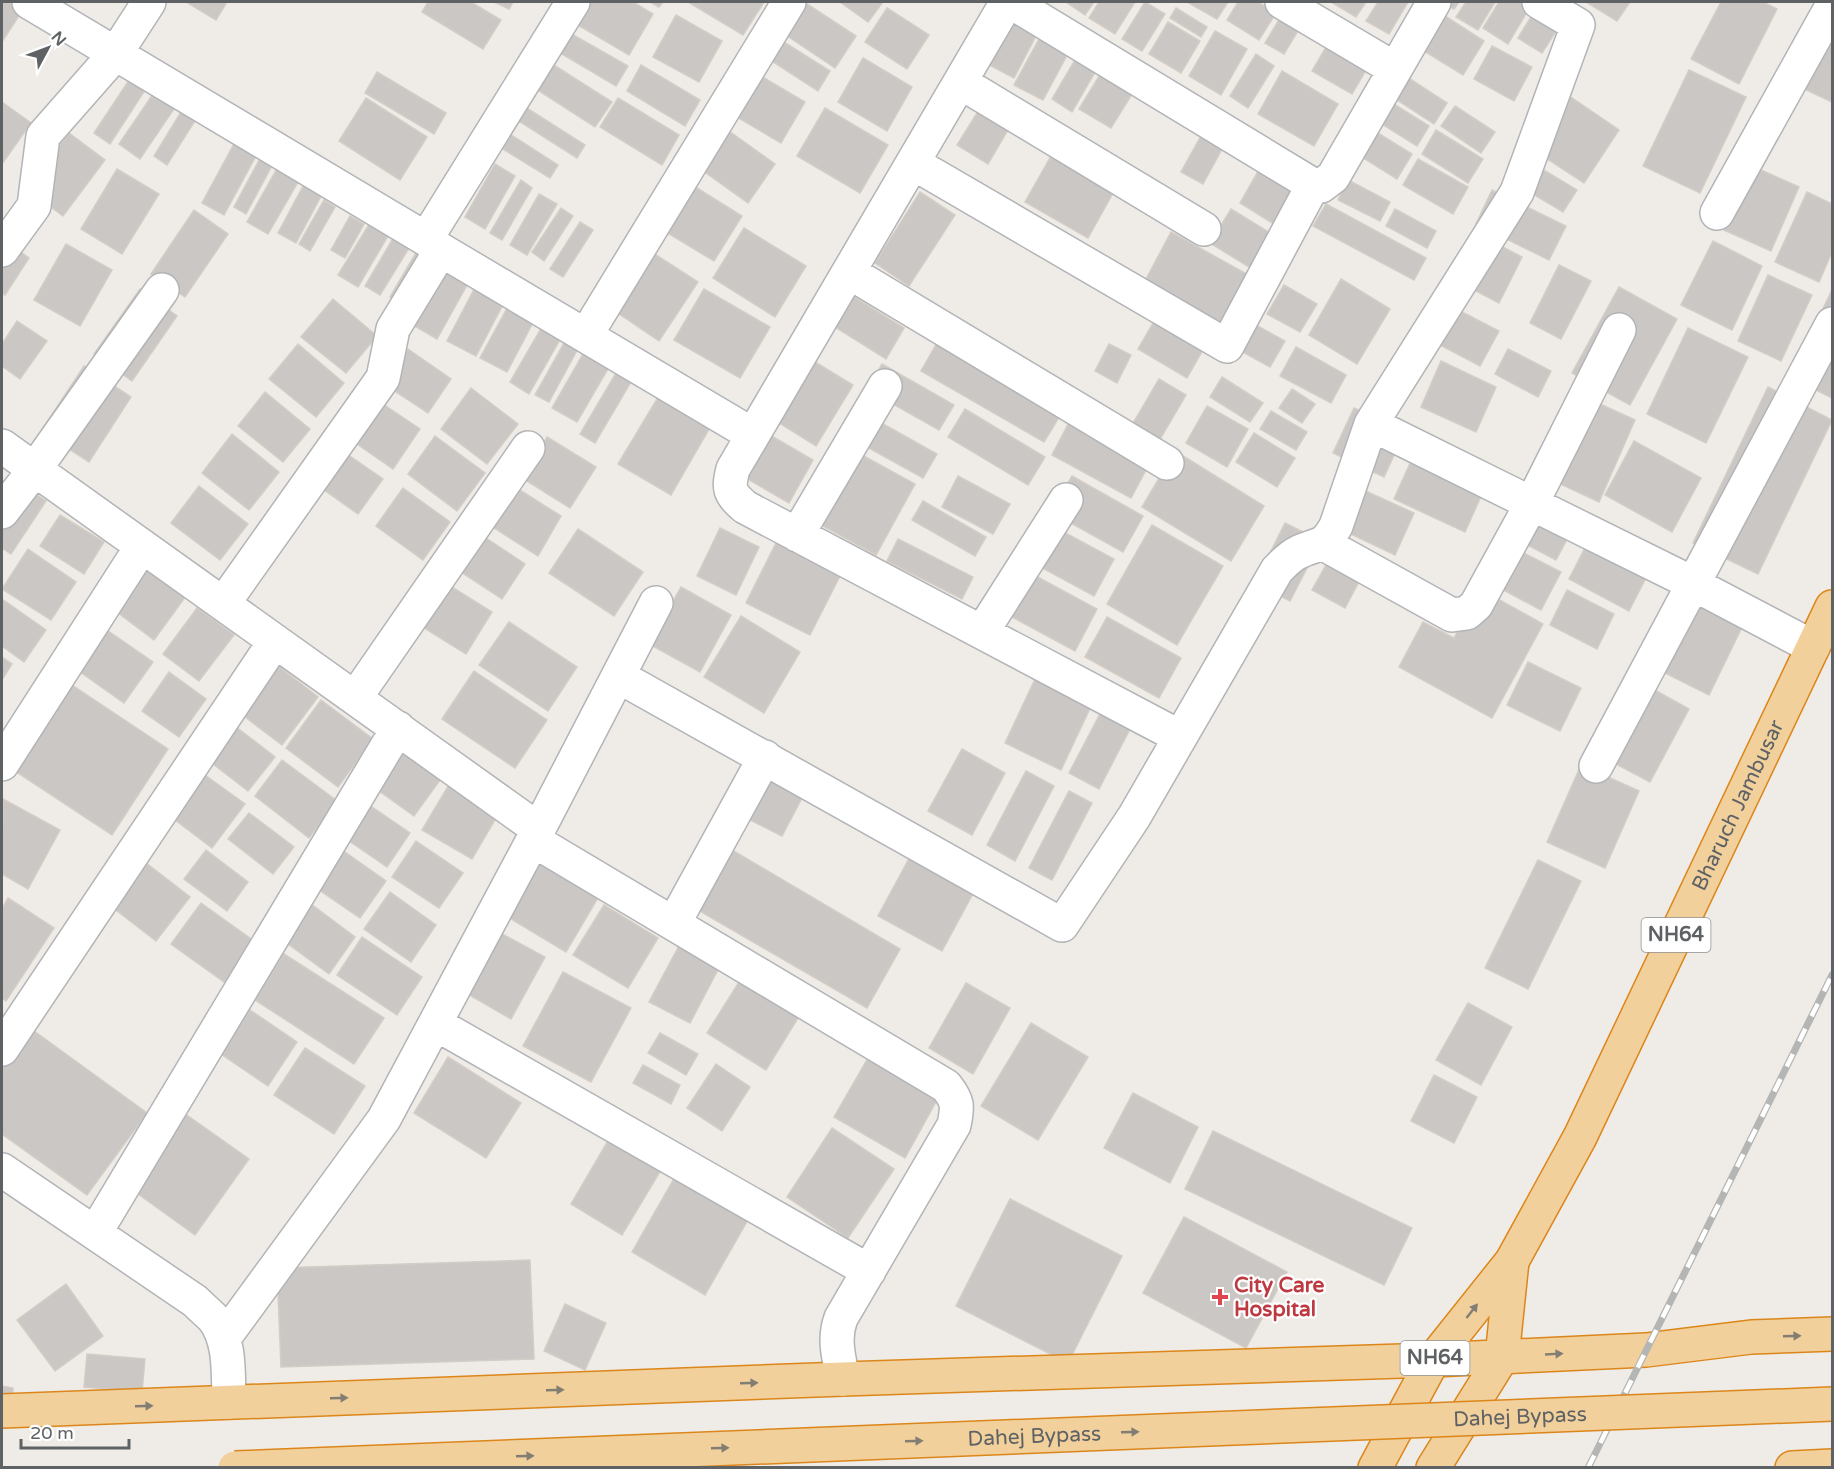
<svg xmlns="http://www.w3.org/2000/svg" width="1834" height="1469" font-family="'Varela Round',sans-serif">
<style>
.building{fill:#cac7c4;stroke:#d3cdc6;stroke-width:1.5}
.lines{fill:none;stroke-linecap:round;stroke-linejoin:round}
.minor-casing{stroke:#b2b4b7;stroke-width:36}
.highway-casing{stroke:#dc861a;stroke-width:36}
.minor{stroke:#fff;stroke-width:33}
.highway{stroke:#f1d09c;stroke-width:33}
.rail-casing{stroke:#b4b5b5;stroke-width:7}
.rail{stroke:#fff;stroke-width:4.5;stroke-dasharray:14;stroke-linecap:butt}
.highway-bridge-casing{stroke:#dc861a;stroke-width:36;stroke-linecap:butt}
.highway-bridge{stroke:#f1d09c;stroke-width:33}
.oneway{fill:#837e73}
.health-dot{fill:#e0444e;stroke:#fff;stroke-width:2}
.labels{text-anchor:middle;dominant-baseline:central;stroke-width:4.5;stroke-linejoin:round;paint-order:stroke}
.shield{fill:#fff;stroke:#8e9193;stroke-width:1.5}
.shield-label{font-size:20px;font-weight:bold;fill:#5e6265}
.street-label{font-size:21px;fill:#5e6265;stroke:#fff}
.health-label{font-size:21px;font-weight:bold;fill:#be3a42;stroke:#fff;text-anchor:start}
</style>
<rect width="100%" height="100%" fill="#efece7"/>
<path class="building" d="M2 2H8L22 11 2 42Z
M186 2H227L216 20Z
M428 2H471L501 20 483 49 422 12Z
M494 2H513L509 9Z
M583 2H633L653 14 629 55 571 21Z
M650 2H663L659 7Z
M688 2H764L743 35Z
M804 2 856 36 835 68 783 33Z
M840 2H883L868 22Z
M1066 2H1094L1085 15Z
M1099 2H1135L1115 34 1089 18Z
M1145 2 1165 14 1142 51 1122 39Z
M1187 2H1228L1217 19Z
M1238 2H1258L1276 13 1259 40 1227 20Z
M1331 2H1366L1356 17Z
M1378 2H1408L1389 34 1366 21Z
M1442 2H1459L1454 9Z
M1466 2H1495L1478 30 1456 17Z
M1499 2H1533L1508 44 1483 28Z
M1586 2H1630L1617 21Z
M1721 2H1763L1777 9 1739 84 1691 59Z
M1539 4 1564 19 1542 53 1518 38Z
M887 8 929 35 907 69 865 42Z
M1176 8 1207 27 1201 37 1170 18Z
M1286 8 1305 19 1284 54 1265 43Z
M1002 14 1038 32 1014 78 978 59Z
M676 15 722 41 699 82 653 57Z
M1445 16 1484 41 1463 75 1424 51Z
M1168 22 1200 41 1181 73 1149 54Z
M561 28 628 66 616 86 550 47Z
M1045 28 1073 44 1043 100 1014 85Z
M1215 31 1247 49 1221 95 1189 76Z
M776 37 830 71 818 91 764 56Z
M1332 37 1372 60 1352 94 1312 71Z
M1832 39V102L1798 86Z
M1492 46 1532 67 1514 101 1474 79Z
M1082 48 1102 60 1072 112 1052 99Z
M1256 54 1274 66 1248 108 1230 96Z
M863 58 912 87 887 131 838 102Z
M549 62 612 102 595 127 533 87Z
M1107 63 1139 83 1111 128 1079 109Z
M641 65 700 100 685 126 627 91Z
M1689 70 1746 97 1700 193 1643 166Z
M135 71 151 81 110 144 94 133Z
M1282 71 1338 104 1314 146 1258 114Z
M377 72 446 113 434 134 365 93Z
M754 72 805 102 781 143 730 113Z
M1407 77 1447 103 1434 124 1394 98Z
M157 88 178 103 140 159 119 144Z
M1562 91 1619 130 1584 183 1526 145Z
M366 98 427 137 400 180 339 141Z
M618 98 679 135 662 165 600 127Z
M1389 101 1429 126 1417 146 1377 121Z
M2 102 31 123 2 164Z
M522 105 585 145 577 158 514 118Z
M982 105 1012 123 988 164 957 145Z
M1455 106 1495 132 1481 153 1441 126Z
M184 107 198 116 167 165 154 156Z
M825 108 888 145 860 193 797 156Z
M1207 125 1228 138 1203 184 1181 172Z
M722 126 775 164 748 203 695 165Z
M1368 127 1412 154 1397 179 1352 151Z
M502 129 558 165 550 178 493 143Z
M1436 130 1483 159 1468 183 1422 154Z
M241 131 263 143 224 215 202 203Z
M69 133 105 160 63 216 27 189Z
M264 151 276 158 246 214 234 207Z
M1519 155 1577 190 1563 212 1506 178Z
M1051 156 1113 193 1088 238 1025 202Z
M283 158 305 170 268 234 247 222Z
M1418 159 1468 187 1453 214 1403 185Z
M1264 161 1312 190 1287 232 1240 203Z
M495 164 515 176 485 229 465 217Z
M1752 166 1799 187 1771 251 1724 230Z
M117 169 159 194 122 254 81 229Z
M309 175 327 185 296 243 278 233Z
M521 180 532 188 502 240 490 233Z
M684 180 742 216 714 261 656 226Z
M1348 180 1390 202 1380 221 1338 200Z
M1492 190 1566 226 1549 260 1476 224Z
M920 192 955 215 909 286 875 263Z
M1807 192 1832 204V252L1819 282 1775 262Z
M539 194 557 204 527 255 510 245Z
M324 200 335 207 310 251 299 244Z
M1326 204 1426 258 1414 280 1313 226Z
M561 208 573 216 544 261 532 252Z
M1231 209 1283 241 1262 275 1210 243Z
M1395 209 1436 231 1427 248 1386 226Z
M194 210 228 234 185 297 151 274Z
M350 216 364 224 345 258 331 250Z
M373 218 392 229 358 287 338 275Z
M580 222 593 230 563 277 550 269Z
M744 228 806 266 775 317 713 278Z
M398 230 414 240 380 295 365 286Z
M1171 232 1252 277 1226 326 1145 281Z
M2 239 29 258 5 295 2 292Z
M1713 241 1762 266 1732 330 1681 305Z
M66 244 112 270 80 326 34 300Z
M1497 244 1522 257 1499 303 1474 290Z
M420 246 435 254 404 306 390 297Z
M647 249 698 282 659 341 609 307Z
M441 258 472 276 437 339 406 321Z
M1559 265 1591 281 1561 339 1530 323Z
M1768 275 1812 295 1781 361 1738 341Z
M480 278 509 293 476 356 447 341Z
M1341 279 1390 309 1357 364 1309 335Z
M1284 285 1317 304 1300 332 1267 314Z
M1619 287 1677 319 1630 405 1572 373Z
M140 289 177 316 132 381 94 354Z
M704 289 770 327 740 378 674 340Z
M843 290 904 328 886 359 824 320Z
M1831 292 1832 293V398L1790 377Z
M333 299 377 336 346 373 301 337Z
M1437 299 1499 331 1480 366 1419 334Z
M511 301 537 315 507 372 480 358Z
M1160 311 1209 339 1187 378 1138 349Z
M17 321 47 341 20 379 2 366V344Z
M1254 324 1285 341 1270 367 1239 350Z
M543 325 562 336 529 394 510 382Z
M1688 328 1748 357 1706 443 1647 414Z
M942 334 1066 406 1044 442 921 371Z
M568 336 581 343 549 402 535 395Z
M298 344 344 383 316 417 269 379Z
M1109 344 1131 355 1117 383 1095 371Z
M587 347 612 362 577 422 552 408Z
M1296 347 1346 375 1331 403 1280 376Z
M408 349 451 379 428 413 384 384Z
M1508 349 1551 371 1538 397 1495 374Z
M805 356 853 385 816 446 768 416Z
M1441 361 1496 387 1476 432 1421 407Z
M882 364 954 405 939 430 868 390Z
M84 366 131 397 89 462 41 431Z
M616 373 631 382 595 443 580 434Z
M1222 377 1263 403 1250 422 1210 397Z
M1159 379 1186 395 1159 441 1132 425Z
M1768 387 1832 420 1758 574 1693 543Z
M471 388 518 424 487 464 441 429Z
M1292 389 1315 404 1302 423 1279 408Z
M265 392 310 429 283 462 238 426Z
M660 394 712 424 671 495 618 464Z
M1578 394 1635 420 1599 502 1541 475Z
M374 398 420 429 393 469 347 437Z
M1207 406 1248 429 1227 467 1186 443Z
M1354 408 1405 431 1384 477 1333 453Z
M965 409 1045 457 1028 485 948 437Z
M860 411 937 454 923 478 847 436Z
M1271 411 1307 432 1296 450 1260 429Z
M1074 413 1154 455 1131 498 1052 455Z
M763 431 813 460 789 503 739 474Z
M1254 433 1295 458 1277 487 1236 462Z
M232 434 279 472 249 510 202 473Z
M435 436 485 473 457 511 408 474Z
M547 437 596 467 570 508 522 478Z
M1634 441 1701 478 1672 532 1605 495Z
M840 443 915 484 876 555 801 514Z
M337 447 383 479 358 514 313 482Z
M1416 450 1487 483 1465 532 1394 499Z
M1175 451 1264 506 1231 561 1142 507Z
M9 476 46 501 11 554 2 548V487Z
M958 476 1010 504 993 534 942 507Z
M1072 476 1143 516 1123 552 1051 512Z
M199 486 248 524 220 560 171 523Z
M515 487 561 516 538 556 491 526Z
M403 488 450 522 423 560 376 526Z
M1359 488 1414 513 1395 555 1340 529Z
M1521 498 1574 526 1556 560 1503 532Z
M923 501 986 537 975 556 912 520Z
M60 515 104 542 84 574 40 546Z
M1045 522 1114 559 1094 596 1026 559Z
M1285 523 1321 541 1290 601 1255 583Z
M1152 525 1223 566 1177 645 1107 604Z
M720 528 759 547 736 595 697 576Z
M578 529 643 572 614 616 549 573Z
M483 536 525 564 502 599 461 572Z
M1591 536 1651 568 1629 611 1569 579Z
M898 539 973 577 962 599 887 561Z
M1496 539 1561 572 1541 610 1477 576Z
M777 541 841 574 810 635 746 603Z
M28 549 76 582 51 620 2 589Z
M1331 556 1363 574 1345 608 1312 590Z
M145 565 186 596 154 640 113 609Z
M1021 568 1097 609 1075 651 999 610Z
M447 584 492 612 466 654 421 626Z
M681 587 731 615 700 672 649 644Z
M1480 589 1543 624 1492 718 1399 667 1423 622 1454 638Z
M1567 590 1614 614 1597 649 1550 625Z
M1693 595 1745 621 1709 695 1657 669Z
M2 599 46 630 24 662 2 646Z
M197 608 234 635 199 681 163 654Z
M741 616 800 652 764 713 704 677Z
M1107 617 1181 658 1159 698 1085 657Z
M509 622 577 667 548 711 479 665Z
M104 628 153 662 124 703 76 669Z
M2 657 12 664 2 680Z
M273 662 318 697 282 745 236 710Z
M1528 662 1581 688 1560 731 1507 705Z
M474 671 547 720 515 768 442 719Z
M169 672 206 699 179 737 142 711Z
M1037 675 1093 702 1061 770 1005 743Z
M1635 679 1689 709 1650 782 1595 753Z
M69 683 168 749 112 835 12 769Z
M321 700 373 739 338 787 286 748Z
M1101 712 1131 727 1099 789 1069 773Z
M231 723 275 757 248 791 204 757Z
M396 743 443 776 414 816 368 783Z
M962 749 1005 773 972 835 928 811Z
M282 760 337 801 309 838 255 796Z
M1581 765 1639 791 1605 868 1547 842Z
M198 770 245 804 212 848 166 813Z
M1026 771 1054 786 1015 861 987 845Z
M767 776 804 794 782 836 746 818Z
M450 783 499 813 472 859 422 830Z
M1069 791 1092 803 1052 880 1029 868Z
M3 799 60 830 28 889 2 874Z
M362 800 410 833 387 867 339 834Z
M249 813 294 847 273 874 228 839Z
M416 841 463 873 439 908 392 877Z
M335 845 386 881 360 918 309 883Z
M206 850 248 882 227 911 184 879Z
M732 850 900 949 867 1008 698 910Z
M912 853 976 888 942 951 878 916Z
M531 856 599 896 566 952 498 911Z
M141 859 190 897 156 941 107 903Z
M1538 860 1581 881 1528 989 1485 968Z
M390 892 436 925 411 962 364 929Z
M8 898 54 928 6 1001 2 998V909Z
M307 901 355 937 329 974 280 938Z
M201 903 254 941 224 982 171 944Z
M604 905 658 938 628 988 573 955Z
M493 929 545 957 511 1019 459 989Z
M362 937 422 977 397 1015 337 975Z
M681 942 721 964 690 1023 649 1002Z
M284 954 384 1018 354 1064 255 1000Z
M563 972 631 1008 591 1082 523 1046Z
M744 974 803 1010 766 1070 707 1033Z
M966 983 1010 1008 973 1074 929 1048Z
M1468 1003 1512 1027 1481 1085 1436 1060Z
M250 1010 297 1042 268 1086 221 1054Z
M1031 1023 1088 1057 1038 1140 981 1106Z
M30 1028 147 1113 87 1195 2 1134V1067Z
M660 1033 698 1054 686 1075 648 1053Z
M305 1048 365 1086 334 1134 274 1095Z
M872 1051 942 1091 905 1158 834 1117Z
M448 1057 521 1103 486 1158 414 1113Z
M716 1064 750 1087 722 1131 687 1108Z
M643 1065 680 1085 671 1104 633 1083Z
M1434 1075 1477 1097 1454 1143 1411 1121Z
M1133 1093 1198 1127 1170 1183 1104 1148Z
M184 1113 249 1159 195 1235 130 1188Z
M832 1128 894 1169 848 1238 787 1197Z
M1213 1131 1412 1228 1384 1285 1185 1189Z
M609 1139 661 1170 622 1235 571 1204Z
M676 1175 749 1218 705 1295 632 1252Z
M1010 1199 1122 1256 1068 1363 956 1306Z
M1184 1217 1287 1272 1246 1348 1143 1293Z
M530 1260 534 1359 281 1367 277 1268Z
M66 1284 103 1336 55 1371 17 1320Z
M565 1304 606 1323 585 1370 544 1351Z
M87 1354 145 1359 142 1392 84 1387Z
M2 1386 13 1388 12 1406 2 1405Z"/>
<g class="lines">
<g class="minor-casing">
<path id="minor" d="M29 2 426 239 441 250 753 435
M1007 2 733 469C728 489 729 493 745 507L1180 737
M1011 2 1313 185 1321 186 1333 177 1434 2
M1282 2 1395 69
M960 82 1204 229
M913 163 1227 346 1313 185
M1717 213 1832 6
M426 239 573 2
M2 250 34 206 43 136 116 53 149 2
M849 272 1167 463
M586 335 789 2
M1371 424 1682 578 1813 647
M2 446 538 829
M2 512 35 469 162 290
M797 535 885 386
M1324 544 1452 615 1467 613 1476 605 1532 503 1619 330
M223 604 383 378 393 329 441 250
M982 632 1066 500
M618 676 1062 925 1134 817 1277 570C1284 563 1290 556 1299 552 1320 542 1323 549 1336 526L1371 424 1517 192 1578 25 1539 2
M355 698 528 448
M2 764 142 546
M1596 766 1832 324
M533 840 946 1086C958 1101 958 1106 954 1125L841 1318C833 1339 839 1358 843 1379
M674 923 765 757
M436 1024 869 1271
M2 1049 275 641
M2 1170 195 1301C201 1307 207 1312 213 1318 231 1340 228 1375 229 1402
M95 1233 398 728
M224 1338 384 1119 533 840 656 603"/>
</g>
<g class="highway-casing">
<g id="highway">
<path d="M2 1411 843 1379 1433 1360 1646 1350 1751 1337 1832 1334"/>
<path id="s1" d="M1375 1468 1433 1360 1512 1261 1580 1137 1832 607"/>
<path d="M1433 1468 1502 1357 1512 1261"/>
<path d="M1792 1468 1832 1466"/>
</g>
</g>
<use href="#minor" class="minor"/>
<use href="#highway" class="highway"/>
<g class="rail-casing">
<path id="rail" d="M1588 1468 1832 975"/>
</g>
<use href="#rail" class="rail"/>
<g class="highway-bridge-casing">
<g id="highway-bridge">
<path id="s2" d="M235 1468 1832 1404"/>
</g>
</g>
<use href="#highway-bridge" class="highway-bridge"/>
</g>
<defs><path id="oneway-solid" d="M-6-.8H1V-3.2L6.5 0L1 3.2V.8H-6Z" transform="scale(1.5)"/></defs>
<g class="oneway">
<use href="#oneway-solid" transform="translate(1472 1311) rotate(-52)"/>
<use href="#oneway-solid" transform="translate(1792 1336) rotate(-2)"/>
<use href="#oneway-solid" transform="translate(1554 1354) rotate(-3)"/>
<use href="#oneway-solid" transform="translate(749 1383) rotate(-2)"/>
<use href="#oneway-solid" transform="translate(555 1390) rotate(-2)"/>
<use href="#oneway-solid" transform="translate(339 1398) rotate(-2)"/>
<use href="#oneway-solid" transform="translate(144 1406) rotate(-2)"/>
<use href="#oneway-solid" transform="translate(1130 1432) rotate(-2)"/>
<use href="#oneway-solid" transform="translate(914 1441) rotate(-2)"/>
<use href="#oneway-solid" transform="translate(720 1448) rotate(-2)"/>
<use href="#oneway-solid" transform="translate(525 1456) rotate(-2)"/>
</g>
<path class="health-dot" d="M1217 1288h6v6h6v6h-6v6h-6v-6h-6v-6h6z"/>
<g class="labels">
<g class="shield">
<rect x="1641.5" y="918" width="69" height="34" rx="4.5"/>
<rect x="1400.5" y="1341" width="69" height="34" rx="4.5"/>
</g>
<g class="shield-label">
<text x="1676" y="935">NH64</text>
<text x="1435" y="1358">NH64</text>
</g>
<g class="street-label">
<text stroke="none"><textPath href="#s1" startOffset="758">Bharuch Jambusar</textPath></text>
<text stroke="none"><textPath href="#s2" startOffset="1286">Dahej Bypass</textPath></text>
<text stroke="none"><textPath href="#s2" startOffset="800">Dahej Bypass</textPath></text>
</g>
<g class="health-label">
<text x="1234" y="1285">City Care<tspan x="1234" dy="24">Hospital</tspan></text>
</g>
</g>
<rect width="1834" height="1469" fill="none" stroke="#5e6265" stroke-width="6"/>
<g transform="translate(48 48) rotate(49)" stroke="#ffffff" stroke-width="4.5" paint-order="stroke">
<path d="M0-4.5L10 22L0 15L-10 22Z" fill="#5e6265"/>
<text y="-9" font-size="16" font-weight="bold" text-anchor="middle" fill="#5e6265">N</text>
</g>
<path d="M21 1439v9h108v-9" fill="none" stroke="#5e6265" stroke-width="3"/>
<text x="30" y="1439" font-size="18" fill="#5e6265" stroke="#ffffff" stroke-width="4.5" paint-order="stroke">20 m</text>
</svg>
